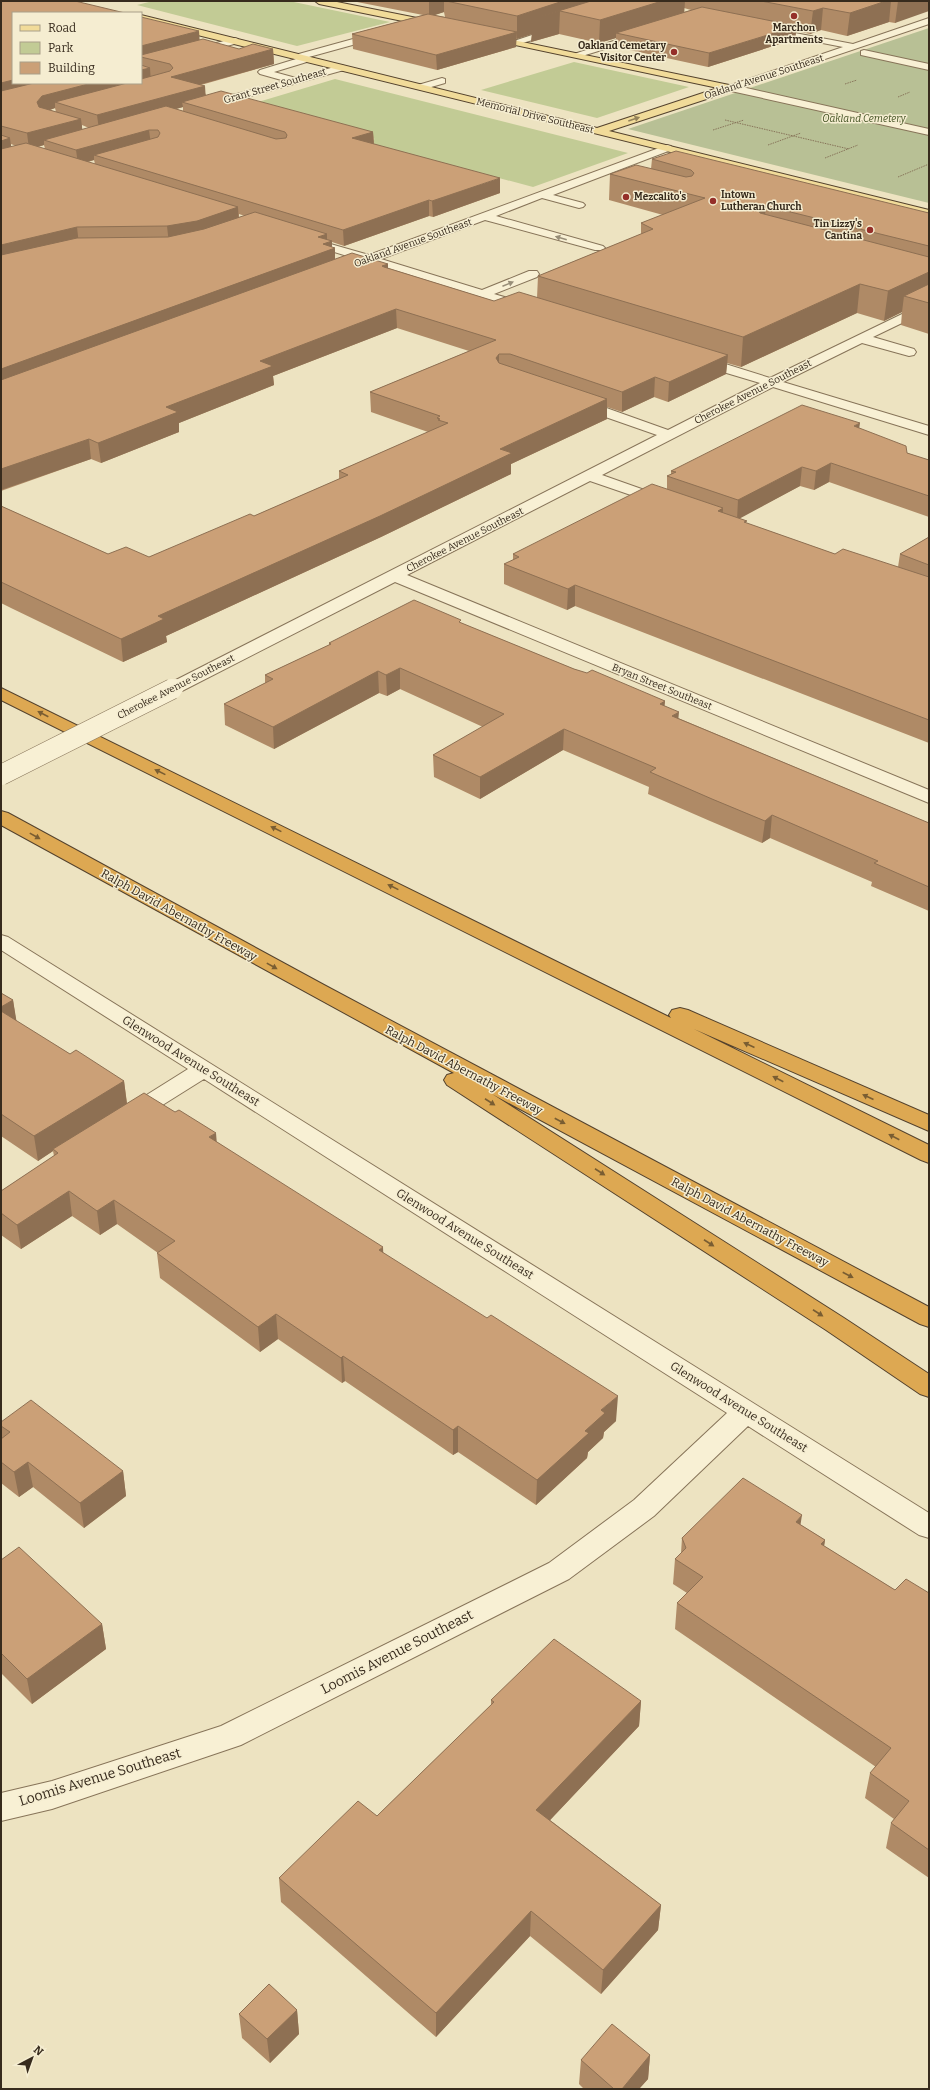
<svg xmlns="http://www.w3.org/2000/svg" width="930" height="2090" font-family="Bitter,serif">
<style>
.green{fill:#c2cb95}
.cemetery{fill:#b8c095}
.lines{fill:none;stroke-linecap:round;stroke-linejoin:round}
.minor-casing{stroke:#877459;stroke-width:2}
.major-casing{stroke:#54422d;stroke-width:2}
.highway-casing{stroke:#54422d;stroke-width:2}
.path{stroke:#877459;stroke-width:1;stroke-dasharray:1.5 1;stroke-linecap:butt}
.minor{fill:#f8f0d4;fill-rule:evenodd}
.major{fill:#f1db99;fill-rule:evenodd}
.highway{fill:#dda852;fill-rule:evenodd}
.minor-bridge-far1-casing{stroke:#877459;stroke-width:16;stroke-linecap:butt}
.minor-bridge-casing{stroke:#877459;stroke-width:21;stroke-linecap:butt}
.minor-bridge-far1{stroke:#f8f0d4;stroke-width:16}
.minor-bridge{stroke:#f8f0d4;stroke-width:20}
.wall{fill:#af8a66;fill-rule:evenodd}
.shaded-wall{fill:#8e7053}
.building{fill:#cba077;stroke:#8e7053}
.oneway{fill:#94835b}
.oneway2{fill:#988e78}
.oneway3{fill:#795d32}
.poi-dot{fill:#952f29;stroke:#f5edd1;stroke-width:1.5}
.labels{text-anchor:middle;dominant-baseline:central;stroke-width:3;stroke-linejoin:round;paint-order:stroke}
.far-poi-label{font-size:10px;font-weight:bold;fill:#372b1d;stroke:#f5edd1;text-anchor:end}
.far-street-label{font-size:10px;fill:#372b1d;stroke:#f5edd1}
.far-park-label{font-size:10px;font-style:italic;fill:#445324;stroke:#f5edd1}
.street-label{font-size:12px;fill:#372b1d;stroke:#f5edd1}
.near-street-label{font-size:14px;fill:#372b1d;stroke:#f5edd1}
</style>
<rect width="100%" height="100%" fill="#ede3c1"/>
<path class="green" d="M153 1H289L390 22 297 46 137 5Z
M574 62 689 87 597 118 481 90Z
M335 79 628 153 533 187 450 165 306 161 375 139 248 105Z"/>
<path class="cemetery" d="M929 28V203L628 129Z"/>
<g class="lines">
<g class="minor-casing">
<path id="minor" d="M929 18V24L742 87 929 129V135L731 91 726 88 728 86 843 47 766 32 763 31V27L853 44Z
M559 26 562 27V31L516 45 511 42Z
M382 31 387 34 385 36 309 57 312 59 310 61 274 72 296 78 341 65 344 66V70L211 107 206 104 207 102 285 81 260 74 258 72 260 70 296 59 293 57 295 55Z
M644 31 649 34 647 36 579 57 574 54Z
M235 38 238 39V43L141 69V63Z
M864 50 929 64V70L861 55V51Z
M442 78 445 79V83L421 90 416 87 418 85Z
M667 145 671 146 672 148 671 150 553 195 583 203 585 205 583 207 579 208 542 198 496 216 603 246 605 248 603 250H595L485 220 381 259 482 290 529 271H537L539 274 537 277 494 294 532 305 534 308 532 311H524L370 263 361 264 360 260 302 242 300 240 306 237 369 255Z
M929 301V310L873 337 914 349 916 352 914 355 909 356 862 343 783 382 929 426V435L773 387 602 475 670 499 673 502 670 505H660L590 481 407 575 929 790V803L395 582 182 691 176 692 170 691 167 687 170 683 657 435 574 406 572 403 574 400H584L668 430 760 383 693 363 691 360 693 357H703L770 378Z
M1 935 8 937 929 1513V1538L919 1535 748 1426 654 1516 569 1579 241 1745 52 1809 1 1821V1793L52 1781 221 1726 549 1563 634 1500 727 1413 204 1079 137 1121 129 1123 121 1121 118 1116 121 1111 188 1069 1 950Z"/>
</g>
<g class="major-casing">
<path id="major" d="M315 1H332L437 22 441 25 437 28 319 4Z
M141 15 597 128 718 88 487 39 484 38V34L734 86V90L609 131 929 210V216L141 21Z"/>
</g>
<g class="highway-casing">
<path id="highway" d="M1 688 671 1018 669 1015 672 1010 680 1008 688 1010 929 1115V1131L694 1029 929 1145V1163L921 1160 1 700Z
M1 811 8 813 324 985 929 1307V1327L920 1324 492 1094 844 1318 929 1374V1397L920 1394 826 1330 447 1085 444 1080 447 1075 454 1073 1 825Z"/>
</g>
<path class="path" d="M845 84 857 80
M898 97 910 92
M725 120 849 149
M713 130 744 120
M768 145 801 133
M825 158 858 145
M898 177 929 164"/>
<use href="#minor" class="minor"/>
<use href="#major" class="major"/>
<use href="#highway" class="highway"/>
<g class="minor-bridge-far1-casing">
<path id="minor-bridge-far1" d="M170 690 176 687"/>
</g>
<g class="minor-bridge-casing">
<path id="minor-bridge" d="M1 775 172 689"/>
</g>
<use href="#minor-bridge-far1" class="minor-bridge-far1"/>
<use href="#minor-bridge" class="minor-bridge"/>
</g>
<path class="wall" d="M1 1 13 83H141V17L200 40 239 49H273L274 64 201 85 206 95 373 132 374 144 500 193 433 217 429 216 344 246 332 242V247L335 259 388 264V268L494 301 537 298 538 276 641 234V223L663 215 609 200 610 174 651 169 652 159 929 213V334L901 325 902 312 884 321 857 313 741 367 727 363 726 374 668 402 654 397 622 412 607 407V419L511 464V474L381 537 166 636 167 642 123 662 11 608 1 603V506L108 554 149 557 254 516 339 479V471L428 432 371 412 370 392 469 351 397 328 273 376 274 385 179 423V432L101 463 91 459 1 491ZM183 107V111L176 109ZM55 108 56 112 50 110ZM82 125 89 128 82 130ZM11 144 16 146 11 147ZM44 145 45 149 38 147ZM94 160 95 164 88 162ZM239 214 245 216 239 217Z
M352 1H929L895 23 889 22 847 36 821 30 810 34 796 31 795 39 708 67 616 47V38L599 43 559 34 531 42 532 34 516 39V47L437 70 353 49 352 34 423 15ZM684 8 691 10 684 12ZM444 12 445 17 434 15Z
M859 428 907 453 929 460V517L829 482 814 490 800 486 739 518 746 523 835 554 898 567 900 554 929 537V743L575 606 567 610 504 584V564L513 560V554L667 489V476L671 475V471Z
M461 623 574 669 665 701 664 706 678 718 929 823V911L871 886 872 882 770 838 762 843 710 821 648 794 649 787 563 750 480 799 434 777 433 755 483 727 400 689 387 696 379 693 274 749 225 725 224 704 265 683V675L329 645V643Z
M1 993 13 1000 16 1021 70 1054 124 1081 127 1103 217 1142 383 1253 616 1421 604 1432 603 1438 588 1452 587 1458 536 1505 458 1452 453 1455 345 1381 342 1383 278 1339 260 1352 160 1278 157 1253H158L117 1224 100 1235 72 1216 21 1249 1 1235V1191L54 1156 53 1151 38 1161 1 1136Z
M1 1422 123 1471 126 1496 84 1528 33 1487 19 1497 1 1483Z
M801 1525 825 1540 824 1546 895 1590 929 1593V1878L886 1848 891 1823 894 1819 865 1798 870 1773 876 1767 675 1629 677 1603 687 1593 673 1584 675 1559 681 1553 682 1538Z
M1 1560 102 1624 106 1649 32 1704 1 1673Z
M491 1700 641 1701 639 1726 550 1820 661 1905 658 1930 601 1994 530 1936 436 2037 281 1902 279 1878 377 1816 491 1705Z
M297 2010 299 2034 270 2063 242 2038 239 2014Z
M650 2055 648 2079 639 2089H584L579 2084 581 2060Z"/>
<path class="shaded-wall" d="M429 1H444V12L429 17Z
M563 1H594L560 11 559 34 531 42 532 34 517 39V16Z
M662 1H685L684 16 616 33V38L599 43 600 20Z
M886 1H891L889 22 847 36 850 13Z
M898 1H929V11L895 23Z
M823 8 821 30 810 34 813 11Z
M797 26 795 39 708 67 709 53Z
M199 31 200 46 141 57V46Z
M517 32 516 47 437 70 436 55Z
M273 49 274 64 173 92 171 77Z
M150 68 151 83 55 102V108L44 112 39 118 37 102 42 96 92 83H141V70Z
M13 80V83H60L1 99V83Z
M205 86 206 101 182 102 183 107 99 130 97 115Z
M81 119 83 135 44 140V145L29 149 27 133Z
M149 130 151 145 94 155V160L78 164 76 150Z
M373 132 374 146 352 138Z
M1 138H10L12 154 1 158Z
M500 178V193L433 217 432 201Z
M429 200V216L344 246 343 230Z
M766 206 763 234 758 210Z
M238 207 239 224 169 244 167 226Z
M77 227 79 245 1 263V245Z
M327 234V243L332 241V249L335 248V265L1 389V369L318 237Z
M388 264V282L382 266Z
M929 272V300L904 296 902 312 884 321 888 291Z
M860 284 857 313 741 367 743 337Z
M396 309 397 328 273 376 274 385 179 423V432L101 463 98 443 166 407 260 361Z
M499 354V374L496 358Z
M728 355 726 374 668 402 669 382Z
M655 377 654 397 622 412V392Z
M607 399V419L511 464V474L381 537 166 636 167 642 123 662 121 639 158 616 500 449Z
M860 423 857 442 854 426Z
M89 439 91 459 1 490V469Z
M831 463 829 482 814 490 816 471Z
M802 467 800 486 737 520 738 500Z
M723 508 722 528 718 511Z
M575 585V606L567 610 568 589Z
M400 668V689L387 696 386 675Z
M378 671 379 693 274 749 273 727Z
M665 701 663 722 660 704Z
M679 712 677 733 672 716Z
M564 729 563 750 480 799V777Z
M772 815 770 838 762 843 765 821Z
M13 1000 17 1024 1 1033V1007Z
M124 1081 127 1105 53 1149V1151L38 1161 34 1136Z
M216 1133 218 1157 209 1137Z
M69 1191 72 1216 21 1249 17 1225Z
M114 1200 117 1224 100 1235 97 1211Z
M383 1247 384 1272 379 1250Z
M276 1314 278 1339 260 1352 258 1327Z
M343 1356 345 1381 342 1383 341 1358Z
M618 1396 616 1421 604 1432 603 1438 588 1452 587 1458 536 1505 537 1480 585 1431 601 1410Z
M458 1426V1452L453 1455V1430Z
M28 1462 33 1487 19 1497 14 1472Z
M123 1471 126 1496 84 1528 80 1503Z
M802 1515 798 1541 796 1522Z
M825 1540 821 1565V1544Z
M102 1624 106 1649 32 1704 27 1679Z
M641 1701 639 1726 536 1835V1810Z
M661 1905 658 1930 601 1994 603 1970Z
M531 1911 530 1936 436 2037V2013Z
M297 2010 299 2034 270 2063 267 2039Z
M650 2055 648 2079 639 2089H622Z"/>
<path class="building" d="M1 1H75L125 13H13V80L1 83Z
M446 1H563L517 16Z
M591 1H662L600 20 560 11 532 19Z
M761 1H886L850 13 823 8 813 11Z
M702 7 797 26 709 53 616 33Z
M428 14 517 32 436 55 352 34Z
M141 17 199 31 141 46Z
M203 39 239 49 253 44 273 49 171 77 205 86 97 115 55 102 127 83H141V79L170 71 173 68 170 64 141 57V55Z
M141 65 150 68 141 70Z
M34 83H92L42 96 37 102 39 107 81 119 27 133 1 126V91Z
M221 91 373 132 352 138 500 178 432 201 429 200 343 230 94 155 158 137 160 133 158 130H149L76 150 44 140 166 106 276 139 286 138 287 135 285 132 182 102Z
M1 135 10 138 1 141Z
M26 143 238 207 197 221 167 226 77 227 1 245V149Z
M676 151 929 213V246L766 206 758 210 760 213 929 257V272L888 291 860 284 743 337 538 276 653 229 641 223 705 198 610 174 636 165 686 177 692 176 694 173 691 170 652 159Z
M255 212 327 234 318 237 332 241 323 244 335 248 1 369V255L77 238 168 237 204 229Z
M352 253 388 264 382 266 384 267 494 301 519 292 728 355 669 382 655 377 622 392 510 354H499L496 358 499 363 607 399 500 449 512 453 380 516 158 616 164 619 121 639 1 582V506L108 554 126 547 149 557 250 514 254 516 348 475 339 471 448 423 438 420 440 419 437 418 440 416 370 392 496 340 396 309 260 361 273 366 166 407 178 412 98 443 89 439 1 469V380Z
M929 284V303L904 296Z
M802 405 860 423 854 426 906 446 907 453 929 460V496L831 463 816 471 802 467 738 500 667 476 676 472 671 471Z
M652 484 723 508 718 511 747 521 744 522 835 554 843 549 929 577V720L575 585 568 589 504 564 519 557 513 554Z
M929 537V565L900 554Z
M414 600 461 620 459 622 574 669 587 673 592 670 665 701 660 704 679 712 672 716 929 823V887L874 863 878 861 772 815 765 821 712 799 650 772 656 768 564 729 480 777 433 755 504 714 400 668 386 675 378 671 273 727 224 704 273 679 265 675 331 644 329 643Z
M1 993 13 1000 1 1007Z
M1 1011 70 1054 76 1050 124 1081 34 1136 1 1114Z
M144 1093 175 1112 179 1110 216 1133 209 1137 383 1247 379 1250 487 1318 491 1315 618 1396 601 1410 605 1413 585 1431 589 1433 537 1480 458 1426 453 1430 343 1356 341 1358 276 1314 258 1327 157 1253 175 1241 114 1200 97 1211 69 1191 17 1225 1 1213V1191L58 1153 53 1149Z
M31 1400 123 1471 80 1503 28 1462 14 1472 1 1462V1439L10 1432 1 1426V1422Z
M743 1478 802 1515 796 1522 825 1540 821 1544 895 1590 906 1579 929 1593V1850L891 1823 909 1801 870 1773 891 1748 677 1603 703 1577 675 1559 686 1548 682 1538Z
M19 1547 102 1624 27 1679 1 1653V1560Z
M554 1639 641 1701 536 1810 661 1905 603 1970 531 1911 436 2013 279 1878 358 1801 377 1816 494 1702 491 1700Z
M269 1984 297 2010 267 2039 239 2014Z
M612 2024 650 2055 622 2089H614L581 2060Z"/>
<defs><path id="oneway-solid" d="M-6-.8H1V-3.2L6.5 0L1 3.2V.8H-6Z"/></defs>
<use class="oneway" href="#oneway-solid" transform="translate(634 119) rotate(-19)"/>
<g class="oneway2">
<use href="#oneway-solid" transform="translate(561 238) rotate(-164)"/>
<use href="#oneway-solid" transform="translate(508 284) rotate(-22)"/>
</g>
<g class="oneway3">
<use href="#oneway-solid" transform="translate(43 714) rotate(-153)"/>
<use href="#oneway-solid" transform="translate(160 772) rotate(-154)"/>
<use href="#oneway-solid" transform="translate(276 829) rotate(-154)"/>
<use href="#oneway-solid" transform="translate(35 836) rotate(29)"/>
<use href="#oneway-solid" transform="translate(393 887) rotate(-154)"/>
<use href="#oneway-solid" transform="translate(272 966) rotate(29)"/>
<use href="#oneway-solid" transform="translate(749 1045) rotate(-156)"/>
<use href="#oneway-solid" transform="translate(778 1079) rotate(-153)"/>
<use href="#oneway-solid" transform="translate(868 1097) rotate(-156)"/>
<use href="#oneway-solid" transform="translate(490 1102) rotate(33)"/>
<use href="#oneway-solid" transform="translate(560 1121) rotate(28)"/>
<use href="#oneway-solid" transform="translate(894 1137) rotate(-153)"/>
<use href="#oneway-solid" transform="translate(600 1172) rotate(33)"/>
<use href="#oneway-solid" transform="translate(709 1243) rotate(33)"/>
<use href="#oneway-solid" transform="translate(848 1275) rotate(28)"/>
<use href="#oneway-solid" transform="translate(818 1313) rotate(33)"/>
</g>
<g class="poi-dot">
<circle cx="794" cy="16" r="4"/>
<circle cx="674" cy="52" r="4"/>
<circle cx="626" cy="197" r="4"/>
<circle cx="713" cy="201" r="4"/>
<circle cx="870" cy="230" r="4"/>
</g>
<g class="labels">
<g class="far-poi-label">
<text x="794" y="28" text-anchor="middle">Marchon<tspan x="794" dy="12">Apartments</tspan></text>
<text x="666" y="46">Oakland Cemetary<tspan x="666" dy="12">Visitor Center</tspan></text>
<text x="721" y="195" text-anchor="start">Intown<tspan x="721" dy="12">Lutheran Church</tspan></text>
<text x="634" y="197" text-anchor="start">Mezcalito's</text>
<text x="862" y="224">Tin Lizzy's<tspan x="862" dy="12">Cantina</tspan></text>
</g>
<g class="far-street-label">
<text transform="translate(764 77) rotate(-18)">Oakland Avenue Southeast</text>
<text transform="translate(275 86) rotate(-16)">Grant Street Southeast</text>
<text transform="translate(535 116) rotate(14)">Memorial Drive Southeast</text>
<text transform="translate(413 243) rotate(-20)">Oakland Avenue Southeast</text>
<text transform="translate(753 392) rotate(-27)">Cherokee Avenue Southeast</text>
<text transform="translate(465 540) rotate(-27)">Cherokee Avenue Southeast</text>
<text transform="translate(176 687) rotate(-27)">Cherokee Avenue Southeast</text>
<text transform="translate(662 687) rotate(22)">Bryan Street Southeast</text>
</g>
<g class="far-park-label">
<text x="864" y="119">Oakland Cemetery</text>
</g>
<g class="street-label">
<text transform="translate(179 915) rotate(29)">Ralph David Abernathy Freeway</text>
<text transform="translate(191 1061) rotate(32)">Glenwood Avenue Southeast</text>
<text transform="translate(464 1070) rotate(28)">Ralph David Abernathy Freeway</text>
<text transform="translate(750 1222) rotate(28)">Ralph David Abernathy Freeway</text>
<text transform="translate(465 1234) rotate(32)">Glenwood Avenue Southeast</text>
<text transform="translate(739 1407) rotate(32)">Glenwood Avenue Southeast</text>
</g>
<g class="near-street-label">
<text transform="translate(397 1652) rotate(-27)">Loomis Avenue Southeast</text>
<text transform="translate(100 1777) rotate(-17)">Loomis Avenue Southeast</text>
</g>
</g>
<rect width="930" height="2090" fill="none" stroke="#372b1d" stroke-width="4"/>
<rect x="12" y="12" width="130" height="72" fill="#f5edd1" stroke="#a99f89"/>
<rect x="20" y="25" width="20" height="6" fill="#f1db99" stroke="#a99f89"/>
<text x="48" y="32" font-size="12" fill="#372b1d">Road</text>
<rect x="20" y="42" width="20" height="12" fill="#c2cb95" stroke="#a99f89"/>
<text x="48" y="52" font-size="12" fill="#372b1d">Park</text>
<rect x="20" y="62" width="20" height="12" fill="#cba077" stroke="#a99f89"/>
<text x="48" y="72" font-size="12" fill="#372b1d">Building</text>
<g transform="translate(32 2058) rotate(41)" stroke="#f5edd1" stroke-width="3" paint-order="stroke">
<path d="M0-3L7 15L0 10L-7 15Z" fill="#372b1d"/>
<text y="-6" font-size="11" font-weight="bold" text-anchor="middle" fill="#372b1d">N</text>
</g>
</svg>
